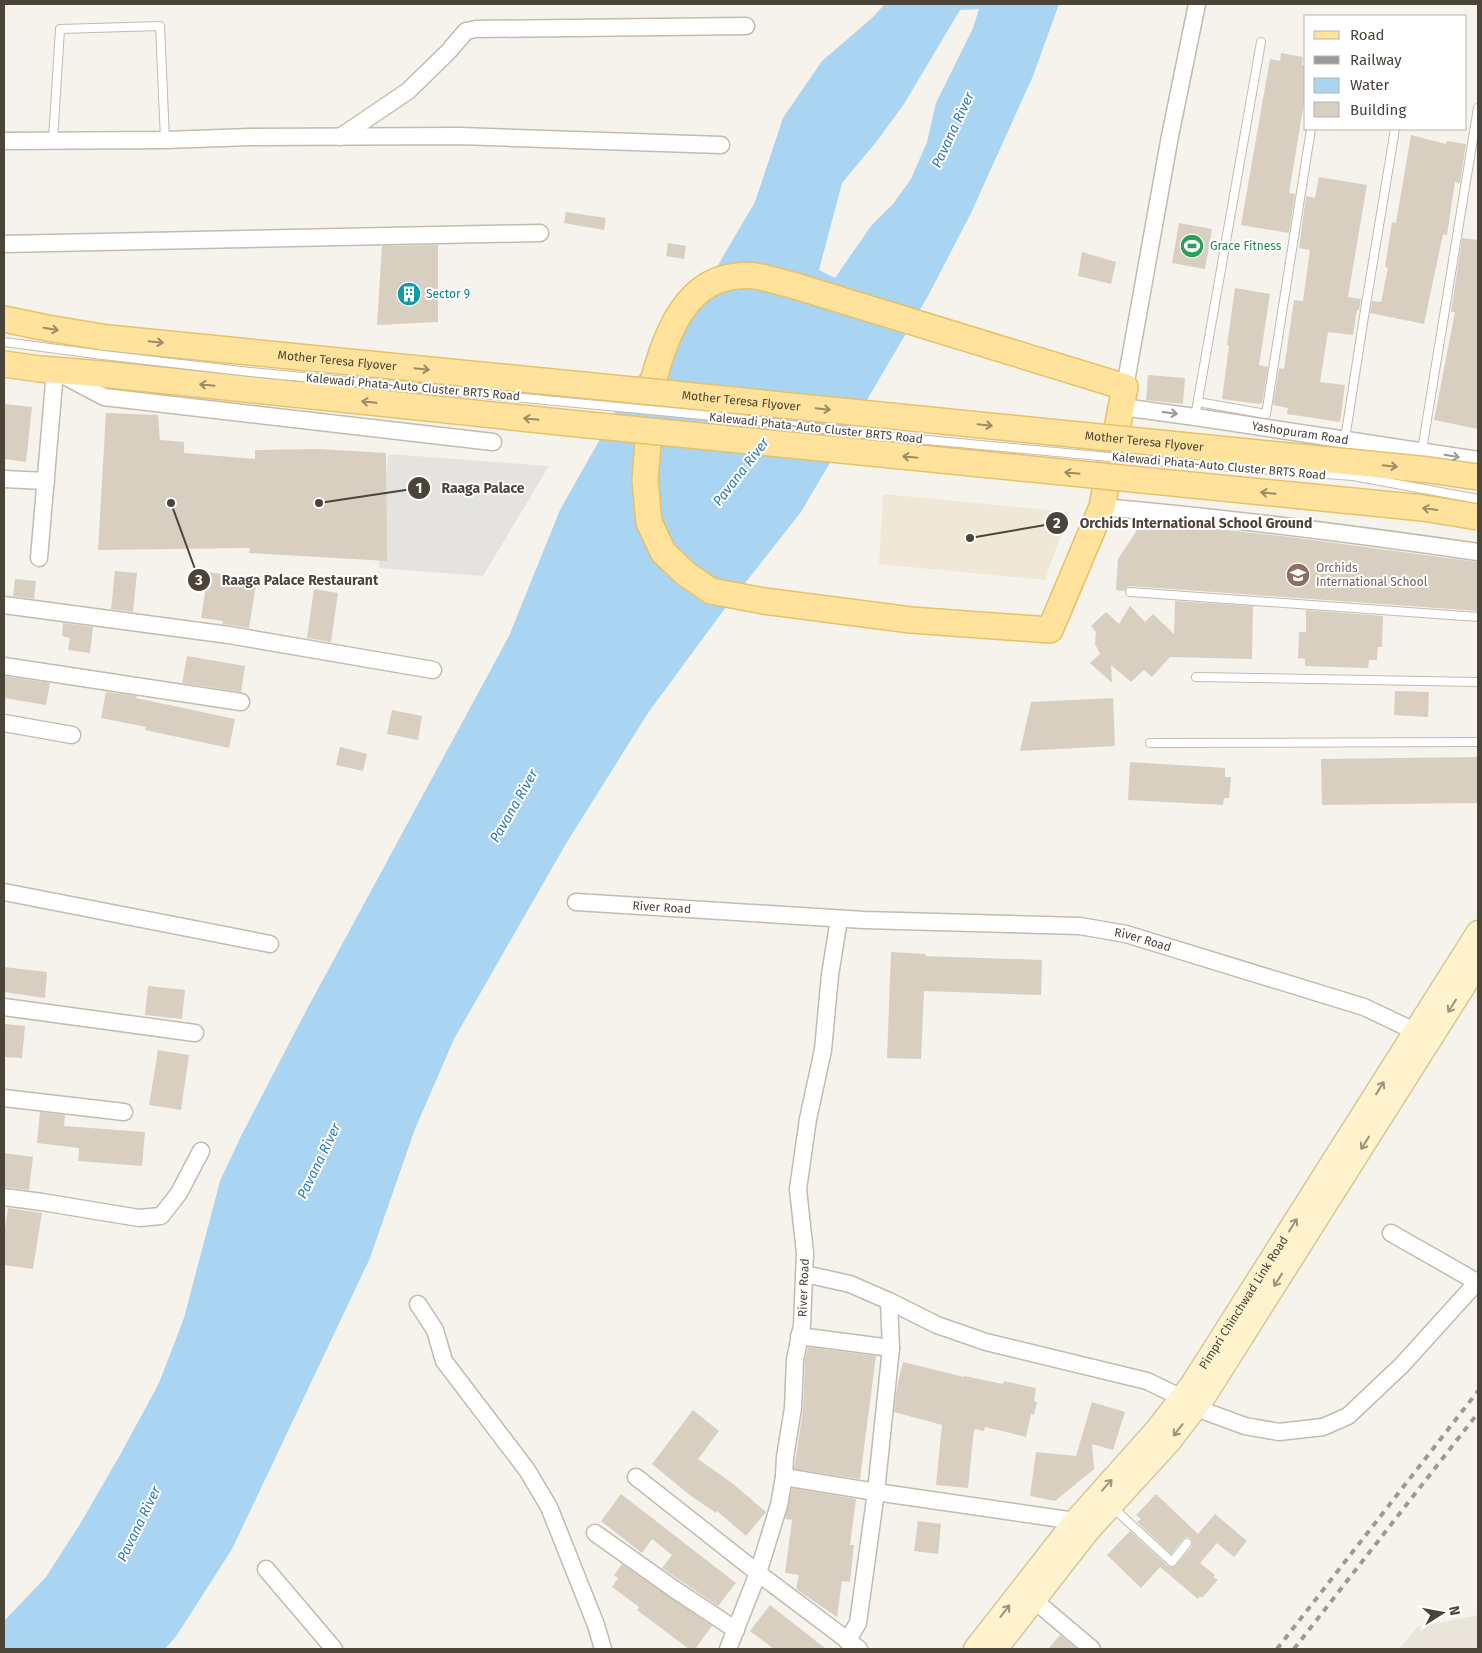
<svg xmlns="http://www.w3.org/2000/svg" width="1482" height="1653" font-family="'Fira Sans',sans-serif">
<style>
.residential{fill:#eae5da}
.education{fill:#efe8d6}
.parking{fill:#e5e3e0}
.water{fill:#a9d4f2;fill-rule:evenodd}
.building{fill:#d8cfc1}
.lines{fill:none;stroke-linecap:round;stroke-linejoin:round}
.service-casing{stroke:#c2bbae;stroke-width:10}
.minor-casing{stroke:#c2bbae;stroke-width:19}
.secondary-casing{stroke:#d6c79b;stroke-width:25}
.primary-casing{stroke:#e6c16a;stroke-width:28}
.service{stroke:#fff;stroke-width:8}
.minor{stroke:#fff;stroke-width:16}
.secondary{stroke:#fff3cd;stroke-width:22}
.primary{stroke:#ffe39c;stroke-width:25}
.rail{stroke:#9a9a9a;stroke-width:4;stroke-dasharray:6 6;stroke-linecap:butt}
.service-bridge-casing{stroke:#c2bbae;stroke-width:10;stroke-linecap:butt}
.primary-bridge-casing{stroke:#e6c16a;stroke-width:28;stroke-linecap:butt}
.service-bridge{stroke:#fff;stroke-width:8}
.primary-bridge{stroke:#ffe39c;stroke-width:25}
.oneway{stroke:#9c8c66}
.oneway2{stroke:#9c9892}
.oneway3{stroke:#9c937c}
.labels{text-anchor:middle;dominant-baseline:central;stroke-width:4;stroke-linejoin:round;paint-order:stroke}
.leisure-label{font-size:12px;fill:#27864d;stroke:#fff;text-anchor:start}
.culture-label{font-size:12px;fill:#0d838f;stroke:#fff;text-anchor:start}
.street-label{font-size:12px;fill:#4b4439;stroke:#fff}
.education-label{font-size:12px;fill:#785e54;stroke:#fff;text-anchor:start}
.water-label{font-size:14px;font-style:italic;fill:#2e7ab2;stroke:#fff}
.leader{fill:none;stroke:#4b4439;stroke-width:2}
.callout-dot{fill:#4b4439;stroke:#fff;stroke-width:2}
.mark-label{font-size:15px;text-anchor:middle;font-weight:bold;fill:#fff}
.callout-label{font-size:14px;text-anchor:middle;font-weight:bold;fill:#4b4439;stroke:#fff;stroke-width:4;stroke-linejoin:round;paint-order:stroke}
</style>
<rect width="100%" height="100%" fill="#f6f3ec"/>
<path class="residential" d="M1478 1615V1649H1399L1417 1627Z"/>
<path class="education" d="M883 494 1069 512 1045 580 879 564Z"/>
<path class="parking" d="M388 454 549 466 483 576 379 568Z"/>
<path class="water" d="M885 4H1059L1033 76 971 213 928 296 801 512 720 615 648 713 567 842 454 1039 415 1129 370 1258 317 1370 232 1549 177 1635 165 1649H4V1621L46 1577 80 1524 120 1455 159 1383 184 1318 220 1181 241 1136 306 1011 509 636 560 510 626 393 711 277 755 202 783 118 822 61 872 18ZM979 9 973 28 936 103 927 142 911 179 893 204 871 226 835 278 819 270 842 183 877 141 904 104 960 10Z"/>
<path class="building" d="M1281 53 1303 57 1302 65 1306 66V91L1289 193 1295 194 1289 233 1241 225 1270 59 1280 61Z
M1411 135 1446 144 1447 141 1466 144 1460 183 1455 182 1447 235 1443 234 1424 324 1370 313 1372 301 1381 302 1388 268 1385 267 1392 222 1396 223Z
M1319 177 1367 185 1348 297 1361 299 1359 310H1357L1353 335 1328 332 1320 382 1345 385 1340 422 1287 414 1288 408 1273 405 1279 368 1284 369 1294 300 1303 301 1310 250 1299 248 1306 196 1315 198Z
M566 212 606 218 604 230 564 223Z
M1179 223 1212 229 1205 269 1172 263Z
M1462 238 1478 240V429L1434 420 1455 312H1451Z
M668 243 686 246 684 259 666 256Z
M438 245V322L377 325 382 246Z
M1082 252 1116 262 1111 284 1078 276Z
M1235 288 1270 294 1259 365 1268 367 1262 403 1259 404 1222 399 1229 346 1227 345Z
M1148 375 1185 378 1183 404 1146 400Z
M4 404 32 407 26 462 4 459Z
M106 413 158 415 160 440 184 442V453L255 459V450L319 449 386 453 387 561 249 553 250 548 98 550Z
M1143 521 1290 537 1478 562V611L1130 586 1127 587 1125 591 1116 590 1118 559Z
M115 571 137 573 133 612 111 609Z
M208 572 257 579 249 628 222 624 223 621 201 618Z
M15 579 36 581 34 599 13 596Z
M314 589 338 593 331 642 307 638Z
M1175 601 1253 606 1252 659 1170 657 1152 677 1144 670 1131 682 1111 665 1112 683 1090 663 1100 654 1095 644 1096 632 1091 626 1106 612 1119 624 1130 606 1145 622 1153 614 1174 634Z
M1306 610 1383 616 1382 647H1378L1377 660H1369L1368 668 1305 666V659L1298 658 1299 632H1306Z
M63 623 93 627 90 653 68 650 70 638 62 636Z
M187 656 245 666 241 692 182 683Z
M4 676 50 683 46 705 4 698Z
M1395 691 1429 692 1428 717 1394 715Z
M106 692 137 696 136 698 235 719 229 748 145 730 146 727 101 718Z
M1113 698 1115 746 1020 751 1031 702Z
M392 710 422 716 418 740 387 734Z
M340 747 367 754 363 771 336 765Z
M1478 757V803L1322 805 1321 759Z
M1130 762 1225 768V777H1231L1229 798H1224L1223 805 1128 800Z
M891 952 926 954 925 956 1042 960 1041 995 924 991 921 1059 887 1058Z
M4 967 47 972 45 998 4 992Z
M148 986 185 990 182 1019 145 1015Z
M4 1024 25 1026 22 1058 4 1057Z
M158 1050 189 1055 181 1110 149 1105Z
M40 1112 65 1115 64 1126 145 1132 142 1166 78 1161 79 1148 37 1143Z
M4 1153 33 1157 29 1190 4 1187Z
M8 1208 42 1213 33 1269 4 1265V1235Z
M808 1347 876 1356 860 1479 794 1469 803 1410 805 1361Z
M903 1362 964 1377V1376L1003 1384 1004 1381 1036 1388 1034 1401 1037 1402 1034 1415 1031 1414 1026 1437 985 1427 984 1431 974 1429 968 1488 936 1485 942 1425 894 1412 897 1387Z
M1092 1402 1125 1412 1113 1450 1092 1444 1094 1469 1055 1501 1030 1496 1036 1452 1076 1456Z
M693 1410 719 1431 698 1459 732 1483 766 1512 746 1536 717 1511 716 1513 691 1496 652 1464Z
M792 1488 856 1499 850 1545H854L850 1582 842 1581 837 1617 796 1589 799 1575 785 1573 792 1520 785 1519Z
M621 1494 736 1583 718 1606 662 1568 672 1555 652 1539 642 1553 601 1521Z
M1156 1494 1198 1534 1215 1514 1247 1541 1234 1557 1217 1543 1200 1563 1215 1575 1213 1577 1218 1580 1202 1598 1200 1596 1198 1599 1160 1567 1141 1588 1107 1555 1130 1531 1168 1566 1173 1567 1176 1565 1192 1546 1191 1539 1187 1537 1183 1539 1171 1554 1137 1522 1141 1519 1136 1515Z
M918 1521 941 1524 938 1554 914 1551Z
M622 1564 712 1626 695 1649H689L637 1610 639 1607 612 1587 618 1578 614 1575Z
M770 1605 826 1649H774L750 1631Z
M1060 1635 1077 1649H1048Z"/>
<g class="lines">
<g class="service-casing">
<path id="service" d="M53 140 60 29 160 26 165 140
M4 342 103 355
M1198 402 1266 414 1311 129
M1195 417 1261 42
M1345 439 1365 310 1395 129
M1422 450 1478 108
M1130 592 1478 617
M1196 677 1478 682
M1150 743 1478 742
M1112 1507 1172 1562 1187 1543"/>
</g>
<g class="minor-casing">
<g id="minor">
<path d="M340 137 408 91 448 52 466 31 476 29 746 26"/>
<path d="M4 141 165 140 250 137 460 136 721 145"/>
<path d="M4 244 540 233"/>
<path d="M1125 387 1170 136 1197 4"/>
<path id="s1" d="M1122 407 1195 417 1478 460"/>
<path d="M4 479 46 481"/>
<path d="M1102 507C1228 518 1354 534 1478 552"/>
<path d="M39 558 55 371 104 397 493 442"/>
<path d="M4 605 229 635 433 670"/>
<path d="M4 666 241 702"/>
<path d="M4 723 72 735"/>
<path d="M4 892 270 944"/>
<path id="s2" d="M576 902 864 920 1080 926 1126 934 1364 1007 1425 1036"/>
<path d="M4 1007 195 1033"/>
<path d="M4 1098 124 1112"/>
<path d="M4 1197 42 1202 139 1218 161 1216 179 1193 201 1151"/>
<path d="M1391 1233 1477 1282"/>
<path d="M804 1276H814L850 1284 889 1301 937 1325 986 1342 1147 1381 1182 1398 1196 1408 1245 1426 1279 1432 1323 1427 1348 1416 1402 1365 1478 1281"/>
<path d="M418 1304 435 1330 444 1361 527 1470 549 1507 596 1625 603 1649"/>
<path d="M799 1336 891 1348"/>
<path d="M636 1477 758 1573 859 1649"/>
<path d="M784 1477 876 1492 1075 1521"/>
<path d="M595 1533 674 1589 736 1630"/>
<path d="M266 1569 334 1649"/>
<path d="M1034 1600 1092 1649"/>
<path d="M847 1641 858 1623 876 1492 891 1348 889 1301"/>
<path id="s3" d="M728 1649 758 1573 779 1505 784 1477 785 1457 793 1408 795 1360 802 1325 805 1253 798 1189 808 1119 823 1050 830 975 839 919"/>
</g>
</g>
<g class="secondary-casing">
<g id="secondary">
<path id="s4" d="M975 1649 1075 1521 1157 1429 1192 1384 1478 932"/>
<path d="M996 1649 1089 1530 1171 1440 1206 1394 1478 964"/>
</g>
</g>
<g class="primary-casing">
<g id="primary">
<path id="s5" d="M4 319 47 328 108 338 583 385"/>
<path d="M4 364 40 369 102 374 579 424"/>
<path d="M649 431 645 480 649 522 663 552 686 574 711 591 764 601 911 620 1050 630 1102 507 1125 387 792 285C780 282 767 278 755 276 684 269 665 338 650 392"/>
</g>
</g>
<use href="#service" class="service"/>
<use href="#minor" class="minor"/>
<use href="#secondary" class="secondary"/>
<use href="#primary" class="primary"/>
<path class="rail" d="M1277 1649 1478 1391
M1294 1649 1478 1413"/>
<g class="service-bridge-casing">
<path id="service-bridge" d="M103 355 250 372 723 417 874 435 1141 460 1353 476 1478 499"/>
</g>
<g class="primary-bridge-casing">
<g id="primary-bridge">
<path id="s6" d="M583 385 1429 470 1478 477"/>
<path d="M579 424 1423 508 1478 517"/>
</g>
</g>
<use href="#service-bridge" class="service-bridge"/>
<use href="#primary-bridge" class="primary-bridge"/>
</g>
<defs><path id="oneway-shaft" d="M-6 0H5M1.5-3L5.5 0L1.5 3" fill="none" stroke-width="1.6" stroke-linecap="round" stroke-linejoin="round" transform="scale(1.25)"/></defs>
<g class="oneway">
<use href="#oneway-shaft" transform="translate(51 329) rotate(10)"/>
<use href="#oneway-shaft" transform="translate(156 342) rotate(6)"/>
<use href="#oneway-shaft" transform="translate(422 369) rotate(6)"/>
<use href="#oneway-shaft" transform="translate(207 385) rotate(-174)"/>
<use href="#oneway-shaft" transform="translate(369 402) rotate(-174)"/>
<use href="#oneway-shaft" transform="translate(823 409) rotate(6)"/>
<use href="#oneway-shaft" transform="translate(531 419) rotate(-174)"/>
<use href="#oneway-shaft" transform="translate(985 425) rotate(6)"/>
<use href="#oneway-shaft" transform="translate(910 457) rotate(-174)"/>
<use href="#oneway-shaft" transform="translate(1390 466) rotate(6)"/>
<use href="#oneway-shaft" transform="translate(1072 473) rotate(-174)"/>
<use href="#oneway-shaft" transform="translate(1268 493) rotate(-174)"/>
<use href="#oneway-shaft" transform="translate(1430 509) rotate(-172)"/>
</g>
<g class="oneway2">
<use href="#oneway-shaft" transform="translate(1170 413) rotate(7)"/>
<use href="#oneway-shaft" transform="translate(1452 456) rotate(10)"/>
</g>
<g class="oneway3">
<use href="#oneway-shaft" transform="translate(1452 1006) rotate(122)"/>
<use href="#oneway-shaft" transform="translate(1380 1088) rotate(-58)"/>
<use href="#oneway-shaft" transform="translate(1365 1143) rotate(122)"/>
<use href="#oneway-shaft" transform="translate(1293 1225) rotate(-58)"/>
<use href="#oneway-shaft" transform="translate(1278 1280) rotate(122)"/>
<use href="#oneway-shaft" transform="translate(1178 1430) rotate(128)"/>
<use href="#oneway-shaft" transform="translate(1107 1485) rotate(-48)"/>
<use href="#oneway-shaft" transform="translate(1005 1611) rotate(-52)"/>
</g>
<defs>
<g id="stadium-disc" transform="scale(1.25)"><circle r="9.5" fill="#2e9e5b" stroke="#fff"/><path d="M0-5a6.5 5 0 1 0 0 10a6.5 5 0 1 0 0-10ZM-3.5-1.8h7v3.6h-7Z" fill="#fff"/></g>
<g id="building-disc" transform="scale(1.25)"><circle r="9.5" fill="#0f9aa8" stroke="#fff"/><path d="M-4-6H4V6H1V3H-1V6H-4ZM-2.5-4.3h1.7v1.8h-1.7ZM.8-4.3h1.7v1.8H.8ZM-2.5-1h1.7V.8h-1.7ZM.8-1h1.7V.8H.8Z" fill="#fff"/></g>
<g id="school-disc" transform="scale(1.25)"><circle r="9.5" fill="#8d6e63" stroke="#fff"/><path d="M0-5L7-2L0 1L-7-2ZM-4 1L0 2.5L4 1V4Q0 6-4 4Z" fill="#fff"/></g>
</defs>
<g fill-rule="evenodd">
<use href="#stadium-disc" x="1192" y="246"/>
<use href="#building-disc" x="409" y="294"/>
<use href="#school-disc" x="1298" y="575"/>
</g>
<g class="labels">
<g class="leisure-label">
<text x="1210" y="246">Grace Fitness</text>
</g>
<g class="culture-label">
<text x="426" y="294">Sector 9</text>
</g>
<g class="street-label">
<text stroke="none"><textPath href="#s5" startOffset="336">Mother Teresa Flyover</textPath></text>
<text transform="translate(413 387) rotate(5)">Kalewadi Phata-Auto Cluster BRTS Road</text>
<text stroke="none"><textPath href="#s6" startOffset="159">Mother Teresa Flyover</textPath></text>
<text transform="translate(816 428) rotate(6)">Kalewadi Phata-Auto Cluster BRTS Road</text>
<text stroke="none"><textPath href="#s1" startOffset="180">Yashopuram Road</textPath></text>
<text stroke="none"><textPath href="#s6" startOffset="564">Mother Teresa Flyover</textPath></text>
<text transform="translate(1219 466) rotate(5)">Kalewadi Phata-Auto Cluster BRTS Road</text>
<text stroke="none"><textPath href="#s2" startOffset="86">River Road</textPath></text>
<text stroke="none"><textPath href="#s2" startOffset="569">River Road</textPath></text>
<text stroke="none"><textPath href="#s3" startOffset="372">River Road</textPath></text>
<text stroke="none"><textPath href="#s4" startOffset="439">Pimpri Chinchwad Link Road</textPath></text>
</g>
<g class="education-label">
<text x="1316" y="568">Orchids<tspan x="1316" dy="14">International School</tspan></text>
</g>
<g class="water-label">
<text transform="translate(953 130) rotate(-65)">Pavana River</text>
<text transform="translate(741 472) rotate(-52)">Pavana River</text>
<text transform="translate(514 806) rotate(-60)">Pavana River</text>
<text transform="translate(319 1161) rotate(-64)">Pavana River</text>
<text transform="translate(139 1524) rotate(-64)">Pavana River</text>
</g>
</g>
<path class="leader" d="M319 503L419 488M970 538L1057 523M171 503L199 580"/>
<g class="callout-dot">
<circle cx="319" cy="503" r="5"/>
<circle cx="970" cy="538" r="5"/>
<circle cx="171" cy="503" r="5"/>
<circle cx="419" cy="488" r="12"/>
<circle cx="1057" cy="523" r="12"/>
<circle cx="199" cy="580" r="12"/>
</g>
<g class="mark-label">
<text x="419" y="493">1</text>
<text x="1057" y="528">2</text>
<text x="199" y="585">3</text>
</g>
<g class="callout-label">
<text x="483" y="493">Raaga Palace</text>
<text x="1196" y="528">Orchids International School Ground</text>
<text x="300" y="585">Raaga Palace Restaurant</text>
</g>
<rect width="1482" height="1653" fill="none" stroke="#4b4439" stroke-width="10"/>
<rect x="1304" y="15" width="162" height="115" fill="#ffffff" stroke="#b7b4b0"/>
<rect x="1314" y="31" width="25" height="8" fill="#ffe39c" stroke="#b7b4b0"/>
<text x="1350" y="40" font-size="15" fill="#4b4439">Road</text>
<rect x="1314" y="56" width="25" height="8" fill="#9a9a9a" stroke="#b7b4b0"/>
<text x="1350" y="65" font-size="15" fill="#4b4439">Railway</text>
<rect x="1314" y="78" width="25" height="15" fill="#a9d4f2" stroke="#b7b4b0"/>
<text x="1350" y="90" font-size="15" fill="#4b4439">Water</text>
<rect x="1314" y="102" width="25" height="15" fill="#d8cfc1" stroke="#b7b4b0"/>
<text x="1350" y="115" font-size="15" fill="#4b4439">Building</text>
<g transform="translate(1442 1613) rotate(79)" stroke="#ffffff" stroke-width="4" paint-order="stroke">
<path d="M0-4L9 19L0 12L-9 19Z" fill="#4b4439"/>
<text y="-8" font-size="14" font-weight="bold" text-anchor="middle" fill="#4b4439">N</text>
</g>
</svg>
